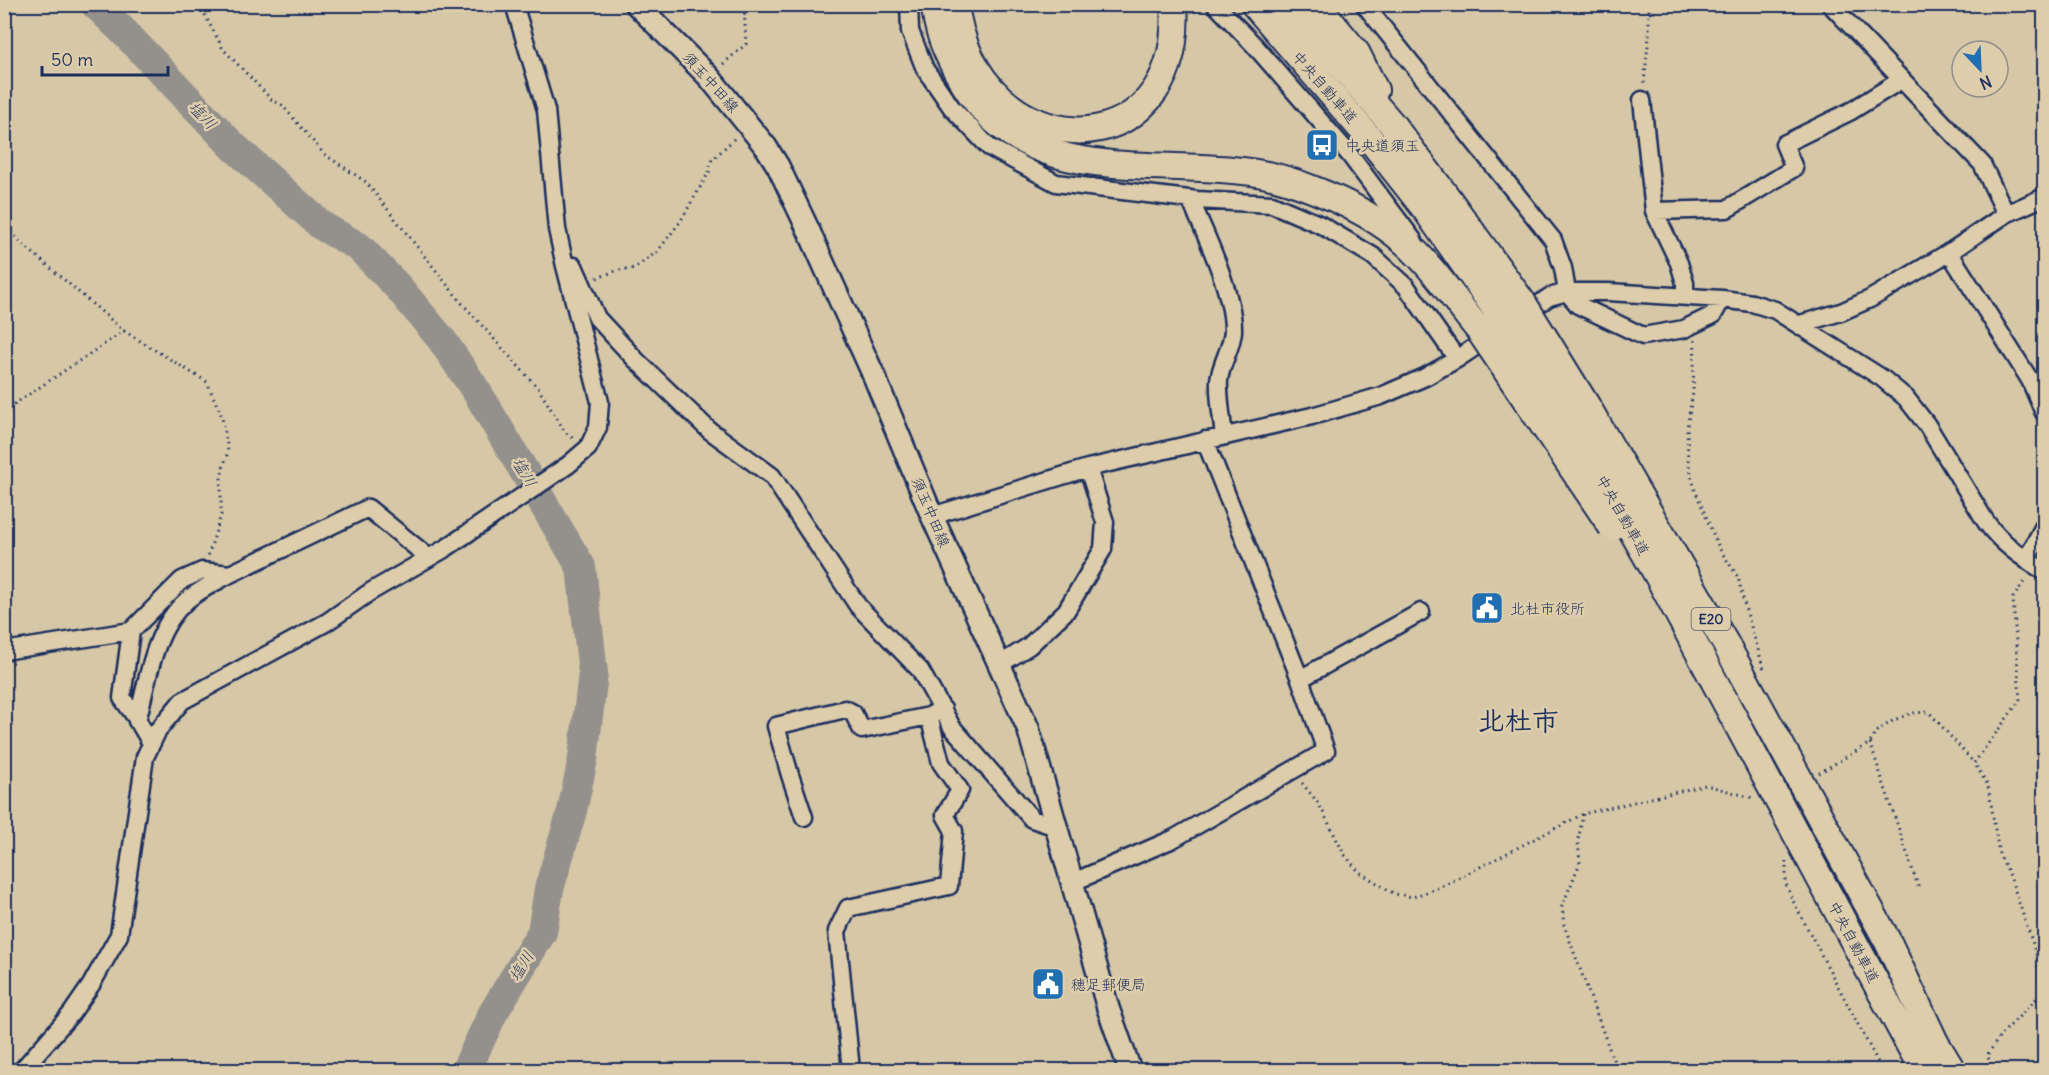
<svg xmlns="http://www.w3.org/2000/svg" width="2049" height="1075" font-family="Delius,'Klee One',sans-serif">
<style>
.lines{fill:none;stroke-linecap:round;stroke-linejoin:round}
.river{stroke:#94918d;stroke-width:30}
.minor-casing{stroke:#1b2f5e;stroke-width:21}
.major-casing{stroke:#1b2f5e;stroke-width:26}
.highway-casing{stroke:#1b2f5e;stroke-width:30}
.path{stroke:#1b2f5e;stroke-width:3;stroke-dasharray:1.5 4.5;stroke-linecap:butt}
.minor{stroke:#decdaa;stroke-width:16}
.major{stroke:#decdaa;stroke-width:21}
.highway{stroke:#decdaa;stroke-width:26}
.highway-bridge-casing{stroke:#1b2f5e;stroke-width:30;stroke-linecap:butt}
.highway-bridge{stroke:#decdaa;stroke-width:26}
.labels{text-anchor:middle;dominant-baseline:central;stroke-width:5;stroke-linejoin:round;paint-order:stroke}
.shield{fill:#decdaa;stroke:#565e75;stroke-width:1.5}
.shield-label{font-size:14px;font-weight:bold;fill:#1b2f5e}
.street-label{font-size:15px;fill:#1b2f5e;stroke:#decdaa}
.poi-label{font-size:15px;fill:#1b2f5e;stroke:#decdaa;text-anchor:start}
.water-label{font-size:16px;font-style:italic;fill:#2d3e65;stroke:#decdaa}
.town-label{font-size:27px;font-weight:bold;fill:#1b2f5e;stroke:#decdaa}
</style>
<rect width="100%" height="100%" fill="#d6c7a7"/>
<filter id="ink" filterUnits="userSpaceOnUse"><feTurbulence type="fractalNoise" baseFrequency=".0167" numOctaves="2"/><feDisplacementMap in="SourceGraphic" scale="12" xChannelSelector="R" yChannelSelector="G"/><feConvolveMatrix kernelMatrix="1 2 1 2 8 2 1 2 1" color-interpolation-filters="sRGB"/></filter>
<g filter="url(#ink)">
<g class="lines">
<path class="river" d="M95 4 126 34 233 146 322 226 359 247 398 287 442 340 477 392 581 567 593 673 583 759 572 811 549 889 542 932 493 1013 466 1070"/>
<g class="minor-casing">
<path id="minor" d="M909 4 910 31 925 69 952 108 989 147 1056 183 1197 200 1272 204 1321 225 1373 256 1406 286 1457 359
M1215 4 1255 46 1349 154 1414 241
M1364 4 1553 240 1563 268 1567 292 1578 305 1643 336 1684 329 1713 315 1722 299
M1830 4 1982 164 2006 214
M1642 100 1654 211 1679 263 1685 283V296
M1190 199C1205 233 1234 294 1233 331 1232 348 1221 363 1219 380 1218 398 1222 418 1224 436
M1654 211 1727 209 1794 168 1784 144 1851 111 1901 80
M1949 252 2030 380 2044 413
M569 266H574L597 318 636 360 709 430 772 476 858 606 920 670 952 727 1032 819 1056 827
M1522 316 1549 297 1567 292H1608L1722 299 1752 303 1775 310 1882 378 1906 398 1927 425 1986 522C2002 544 2021 557 2044 571
M1800 324 1841 312 1870 299 1953 250 2006 214 2044 197
M932 516 1088 468 1312 416 1381 396 1425 377 1457 359 1493 335
M2026 560 2044 526
M131 631 122 698 135 716 151 743
M4 651 131 631 182 580 202 571 230 574 368 508 428 557
M999 665 1029 646 1066 611 1103 549 1105 522 1088 468
M1300 679 1421 612
M137 721C148 681 153 630 186 601 199 590 216 582 230 574
M804 817 790 775 776 726 845 709 853 713 862 730 929 716
M1071 883 1173 839 1326 751 1300 679 1205 440
M22 1070 71 1014 91 985 119 935 145 757 158 730 182 701 327 622 370 592 446 548 568 465 588 448 598 427 600 402 565 266 557 229 546 110 514 4
M851 1070 837 931 848 908 949 886 954 831 945 815 960 790 941 763 929 716 943 709"/>
</g>
<g class="major-casing">
<path id="major" d="M636 4 709 77 766 147 778 166 807 227 874 376 932 516 1028 728 1108 1008 1130 1070"/>
</g>
<g class="highway-casing">
<path id="highway" d="M935 4C936 33 950 61 965 85 1030 189 1148 157 1251 172 1272 175 1292 181 1312 189 1346 202 1379 219 1406 243 1433 267 1456 302 1479 330
M955 4C976 169 1186 176 1174 4
M1254 4 1370 139 1426 210 1501 317
M1288 4 1391 123 1446 196 1523 303
M1316 4 1356 52 1375 90
M1888 942 1935 1042 1952 1070
M1862 957 1923 1070"/>
</g>
<path class="path" d="M199 4 223 49 272 100 282 105 324 154 366 182 460 301 538 388 565 432 574 439
M723 64 746 44 744 4
M1644 83 1649 36V4
M4 222 19 241 124 331
M597 278 618 270 635 268 658 251 680 222 709 172 711 161 736 137
M1695 340 1693 392 1687 427 1688 461 1695 490 1719 548 1738 577 1745 607 1764 669
M4 411 124 331 207 382 222 417 228 451 221 476V515L208 556
M1870 743 1919 889
M1819 773 1870 743 1877 731 1894 720 1912 713 1929 712 1974 763
M1302 783 1319 804 1344 854 1359 872 1395 894 1413 897 1445 885 1583 814 1706 785 1753 798
M1583 814 1578 841 1580 863 1562 906 1564 925 1617 1070
M1786 861V884L1792 899 1882 1070
M1994 1070 1987 1055 2001 1035 2042 993 2036 953 2010 876 1999 854 1988 785 1974 763 2020 700 2013 598 2026 579"/>
<use href="#minor" class="minor"/>
<use href="#major" class="major"/>
<use href="#highway" class="highway"/>
<g class="highway-bridge-casing">
<path id="highway-bridge" d="M1523 303 1588 408 1724 641 1888 942
M1501 317 1568 419 1658 576 1862 957
M1479 330 1612 527"/>
</g>
<use href="#highway-bridge" class="highway-bridge"/>
</g>
</g>
<defs>
<g id="bus-square" transform="scale(1.725)"><rect x="-9" y="-9" width="18" height="18" rx="4" fill="#1f6fb2" stroke="#decdaa"/><path d="M-5-6H5V4H4V6H2V4H-2V6H-4V4H-5ZM-3.5-4V0h7V-4ZM-3.5 1.2v1.5H-2V1.2ZM2 1.2v1.5H3.5V1.2Z" fill="#fff"/></g>
<g id="civic-square" transform="scale(1.725)"><rect x="-9" y="-9" width="18" height="18" rx="4" fill="#1f6fb2" stroke="#decdaa"/><path d="M-.6-6.5H3V-4.5H.6V-3L4-1V1h2V6H-6V1h2V-1L-.6-3ZM-1.2 2.5V6h2.4V2.5Z" fill="#fff"/></g>
</defs>
<g fill-rule="evenodd">
<use href="#bus-square" x="1322" y="145"/>
<use href="#civic-square" x="1487" y="608"/>
<use href="#civic-square" x="1048" y="984"/>
</g>
<g class="labels">
<rect class="shield" x="1691.5" y="608" width="39" height="22" rx="4.5"/>
<g class="shield-label">
<text x="1711" y="619">E20</text>
</g>
<g class="street-label">
<text transform="translate(711 82) rotate(48)">須玉中田線</text>
<text transform="translate(1325 87) rotate(49)">中央自動車道</text>
<text transform="translate(931 512) rotate(67)">須玉中田線</text>
<text transform="translate(1623 515) rotate(60)">中央自動車道</text>
<text transform="translate(1854 942) rotate(62)">中央自動車道</text>
</g>
<g class="poi-label">
<text x="1345" y="145">中央道須玉</text>
<text x="1510" y="608">北杜市役所</text>
<text x="1071" y="984">穂足郵便局</text>
</g>
<g class="water-label">
<text transform="translate(203 115) rotate(46)">塩川</text>
<text transform="translate(525 472) rotate(59)">塩川</text>
<text transform="translate(521 966) rotate(-59)">塩川</text>
</g>
<g class="town-label">
<text x="1518" y="720">北杜市</text>
</g>
</g>
<rect width="2049" height="1075" fill="none" stroke="#decdaa" stroke-width="24"/>
<rect x="12" y="12" width="2025" height="1051" fill="none" stroke="#1b2f5e" stroke-width="2" filter="url(#ink)"/>
<g transform="translate(1980 69) rotate(157)"><circle r="28" fill="#decdaa" stroke="#908e8c" stroke-width="1.5"/>
<path d="M0-4.5L10 22L0 15L-10 22Z" fill="#1f6fb2"/>
<text y="-9" font-size="16" font-weight="bold" text-anchor="middle" fill="#1b2f5e">N</text>
</g>
<path d="M42 66v9h126v-9" fill="none" stroke="#1b2f5e" stroke-width="3"/>
<text x="51" y="66" font-size="18" fill="#1b2f5e" stroke="#decdaa" stroke-width="4.5" paint-order="stroke">50 m</text>
</svg>
